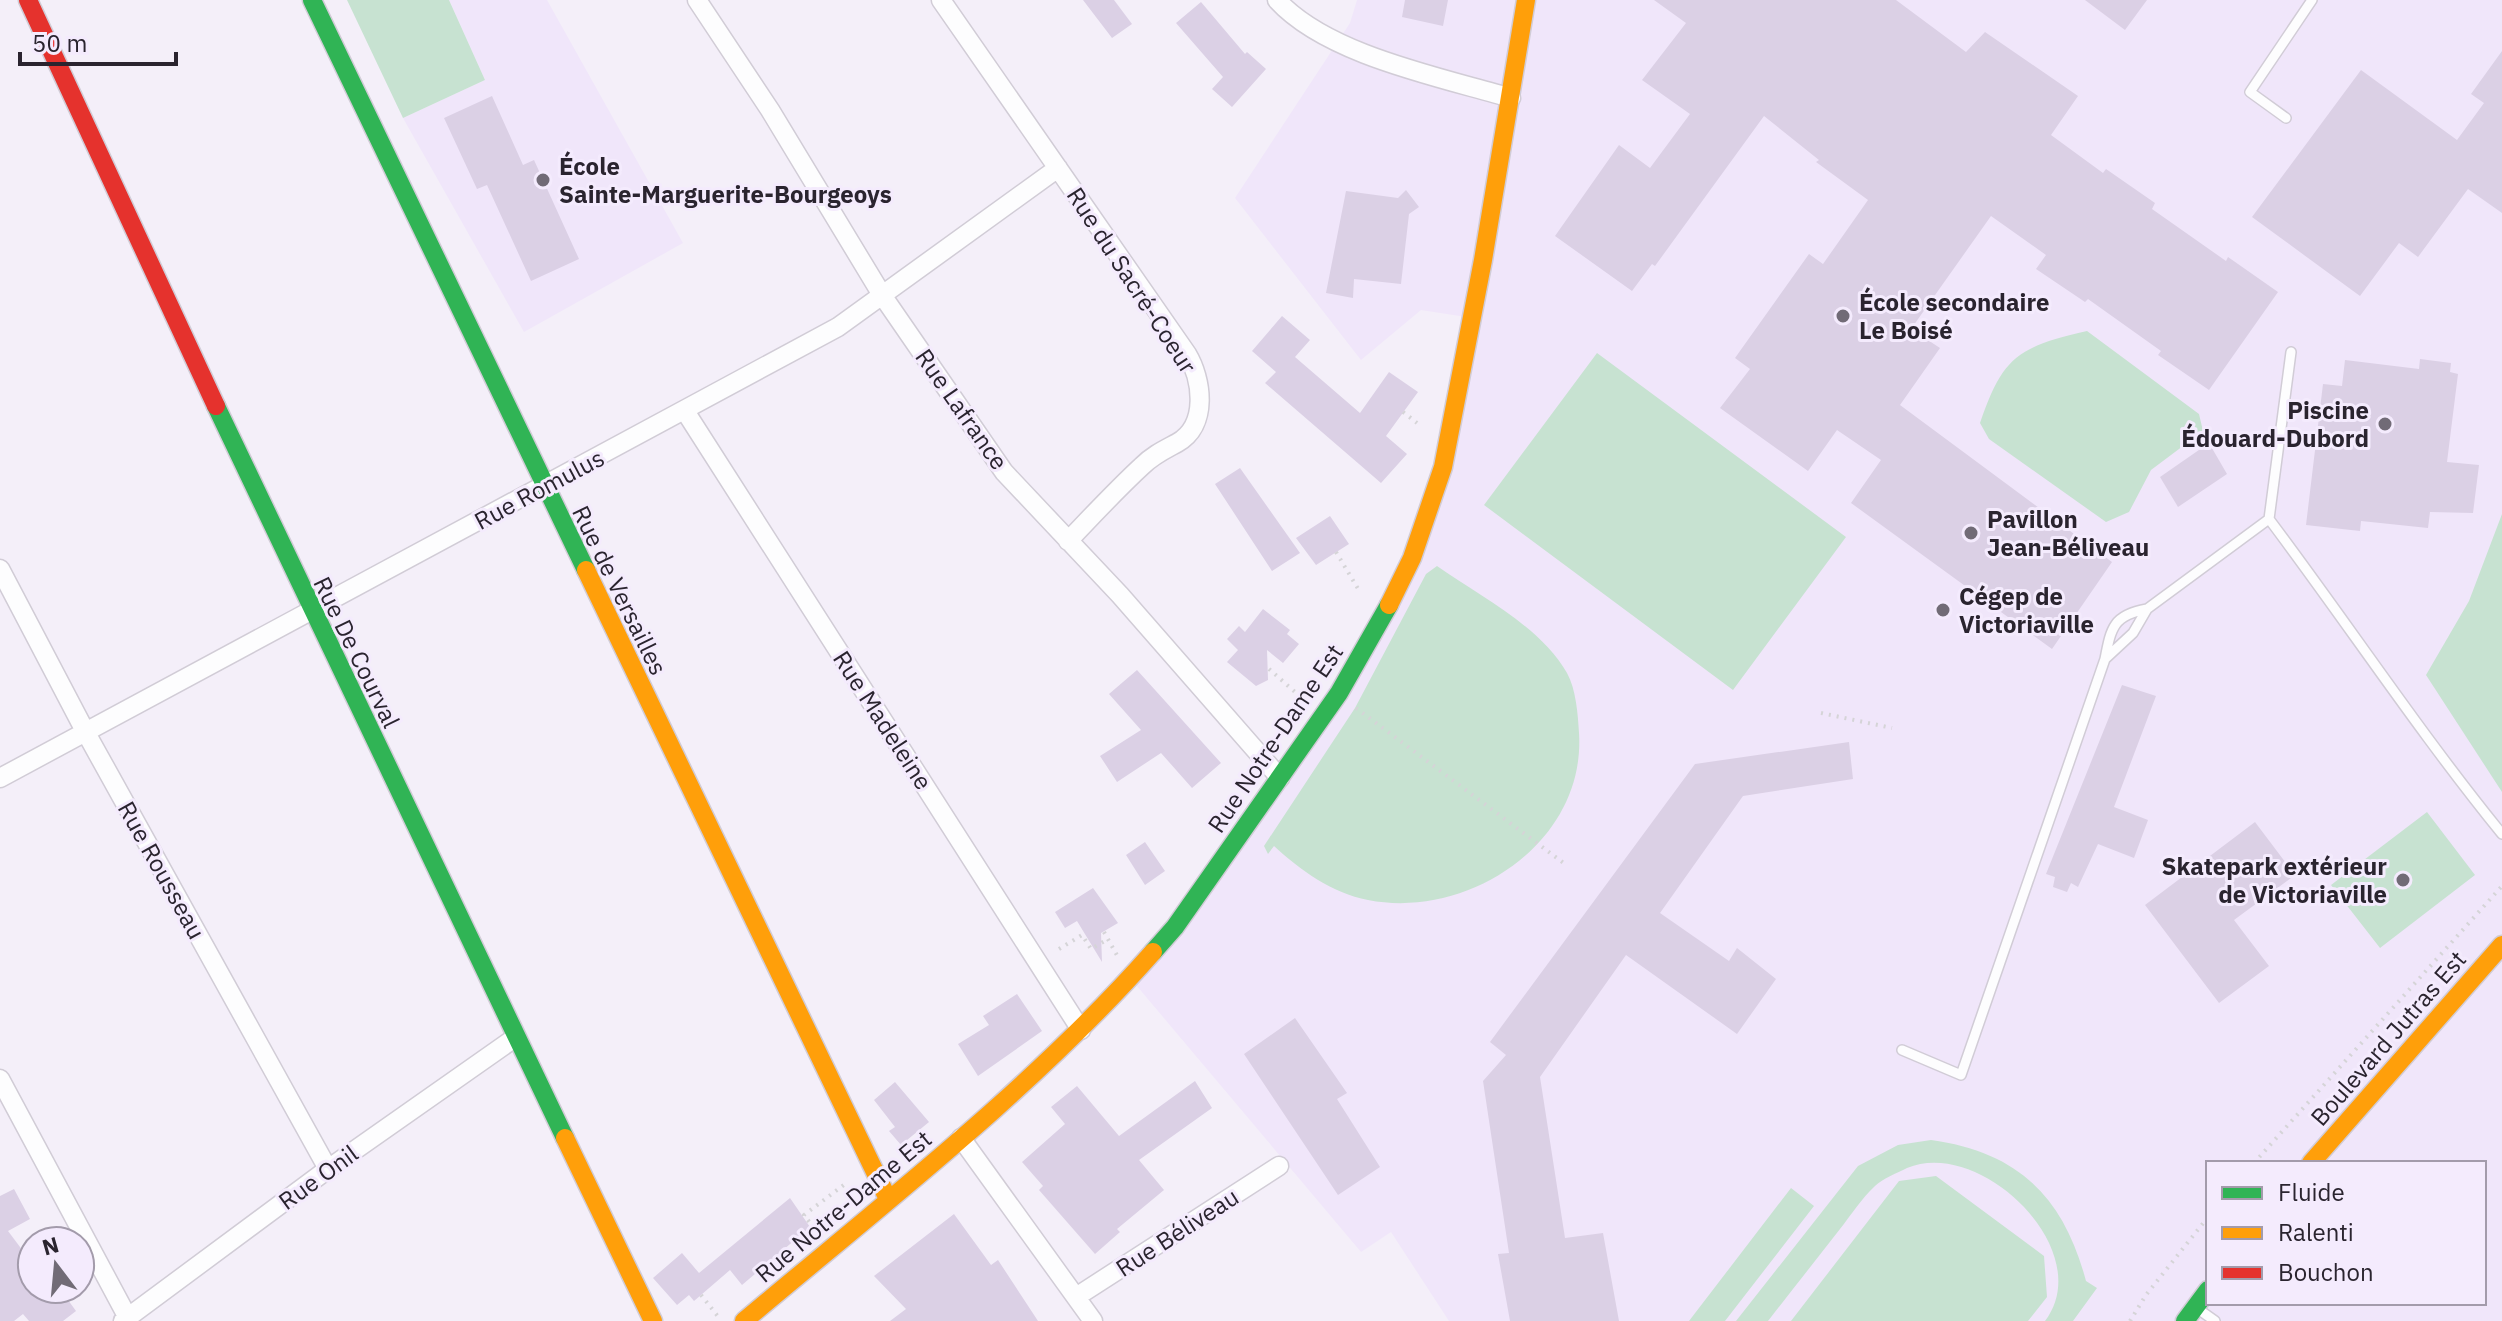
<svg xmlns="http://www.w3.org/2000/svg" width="2502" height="1321" font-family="'IBM Plex Sans',sans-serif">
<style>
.built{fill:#f0e6fa;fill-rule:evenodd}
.green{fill:#c7e2d1}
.building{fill:#dbd0e5}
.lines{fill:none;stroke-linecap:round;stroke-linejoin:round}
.lane-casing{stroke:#d1ccd6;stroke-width:12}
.street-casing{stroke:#d1ccd6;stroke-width:21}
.fast-casing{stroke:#d1ccd6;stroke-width:21}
.slow-casing{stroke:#d1ccd6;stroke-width:21}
.jam-casing{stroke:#d1ccd6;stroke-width:21}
.path{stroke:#d5d4d7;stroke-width:4;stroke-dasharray:2 6;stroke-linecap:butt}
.lane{stroke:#fdfdfe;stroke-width:9}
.street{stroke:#fdfdfe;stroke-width:18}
.fast{stroke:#30b455;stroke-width:18}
.slow{stroke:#ff9f0a;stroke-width:18}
.jam{stroke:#e5322d;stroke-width:18}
.poi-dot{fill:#716b76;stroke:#f4ebfd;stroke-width:3}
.labels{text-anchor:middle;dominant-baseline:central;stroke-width:6;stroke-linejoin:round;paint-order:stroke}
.poi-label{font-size:24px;font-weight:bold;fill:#2a242f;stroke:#f4ebfd;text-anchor:start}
.street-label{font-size:24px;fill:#2a242f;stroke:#f4ebfd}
</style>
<rect width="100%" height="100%" fill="#f4eff9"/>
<path class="built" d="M449 0H547L683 243 524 332 403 118 485 80Z
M1357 0H2502V1321H1449L1391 1232 1361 1252 1131 979 1175 927 1411 560 1473 318 1421 310 1361 360 1235 198 1350 23ZM2208 1163H2484V1303H2208Z"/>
<path class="green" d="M347 0H449L485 80 403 118Z
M2087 331 2199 414 2203 431 2151 470 2129 512 2106 522 1989 439 1980 423C2003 356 2018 347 2087 331Z
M1597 353 1846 537 1733 690 1484 505Z
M2502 514V792L2426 675 2469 601Z
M1437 566C1481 597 1540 626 1567 673 1576 689 1578 715 1579 733 1586 842 1469 920 1368 900 1332 893 1300 870 1274 846L1268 854 1264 846 1355 708 1426 574Z
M2427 812 2475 875 2380 948 2331 885Z
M1931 1140C2019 1152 2064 1198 2086 1281L2097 1288 2073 1321H2045C2098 1251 1981 1137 1907 1168 1897 1173 1882 1179 1875 1186 1862 1198 1851 1215 1840 1229 1816 1260 1792 1290 1768 1321H1736L1858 1166 1898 1145Z
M1936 1176 2044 1256 2047 1297 2028 1321H1791L1899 1181Z
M1791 1188 1814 1206 1725 1321H1689Z"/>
<path class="building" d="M1083 0H1114L1132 24 1112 38Z
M1405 0H1448L1443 26 1402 17Z
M1654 0H1896L1966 52 1985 32 2078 96 2051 135 2103 173 2106 169 2155 203 2152 209 2226 261 2228 257 2278 292 2209 390 2158 355 2161 351 2088 299 2085 302 2036 269 2046 255 1991 216 1911 329 1940 348 1900 405 2112 562 2052 649 1851 503 1881 460 1837 430 1808 471 1720 408 1750 369 1735 358 1809 254 1823 264 1868 200 1816 162 1819 160 1764 116 1655 266 1652 264 1632 291 1555 236 1619 145 1650 168 1690 114 1642 80 1686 23Z
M2085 0H2147L2125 30Z
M1201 2 1245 54 1247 52 1266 69 1232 107 1212 89 1223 77 1176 23Z
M2502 51V213L2468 189 2418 257 2399 243 2360 296 2252 217 2361 70 2457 140 2484 103 2471 94Z
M492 96 523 165 534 160 579 259 531 281 487 185 477 189 444 118Z
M1406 190 1419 207 1409 214 1401 284 1354 279 1353 298 1326 293 1346 191 1398 198Z
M1282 316 1310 340 1295 357 1360 413 1389 372 1418 392 1386 436 1407 454 1381 483 1265 383 1276 372 1252 351Z
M2420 359 2451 363 2450 372 2458 374 2447 462 2479 465 2473 513 2430 512 2428 528 2361 521 2360 531 2306 525 2323 384 2342 386 2345 360 2419 369Z
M2209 443 2227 474 2178 507 2160 477Z
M1240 468 1300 553 1272 571 1215 484Z
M1330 516 1349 544 1316 565 1296 538Z
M1263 609 1290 630 1287 634 1299 644 1283 663 1267 650 1268 680 1256 686 1227 662 1238 650 1227 639 1239 626 1245 632Z
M1137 670 1221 763 1192 788 1161 753 1117 782 1100 756 1141 730 1109 694Z
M2122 685 2156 696 2114 807 2148 820 2134 858 2098 844 2078 887 2071 883 2067 892 2053 887 2055 877 2046 874Z
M1849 742 1853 779 1743 796 1660 913 1729 961 1737 948 1776 979 1737 1034 1626 955 1540 1077 1565 1238 1603 1233 1619 1321H1510L1498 1254 1509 1253 1483 1081 1506 1055 1490 1042 1695 764Z
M2255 822 2295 875 2234 920 2269 966 2219 1003 2145 905Z
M1145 842 1165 871 1145 885 1126 855Z
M1093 888 1118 923 1101 933 1102 962 1077 921 1065 928 1055 912Z
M1017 994 1042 1031 978 1076 958 1044 989 1025 983 1016Z
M1295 1018 1347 1093 1337 1099 1380 1167 1338 1195 1244 1054Z
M1195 1081 1212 1108 1139 1160 1164 1190 1117 1229 1120 1232 1095 1254 1039 1190 1043 1186 1022 1162 1065 1124 1051 1107 1077 1086 1119 1136Z
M895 1082 929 1122 901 1145 889 1131 895 1127 874 1100Z
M14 1189 30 1219 8 1231 32 1263V1289H60L76 1311 63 1321H29L23 1314 14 1321H0V1196Z
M790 1198 810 1227 742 1285 730 1270 694 1301 689 1295 677 1305 653 1278 682 1253 699 1273Z
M954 1214 991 1265 998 1260 1038 1321H890L906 1309 874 1276Z"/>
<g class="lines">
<g class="lane-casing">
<path id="lane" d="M2286 118 2250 92 2312 0
M2291 352 2269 519C2348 624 2419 732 2502 834
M2105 659 2133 633 2147 609 2269 519
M1902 1050 1961 1075 2105 659C2111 628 2113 615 2147 609
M2198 1309 2215 1321"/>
</g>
<g class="street-casing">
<path id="street" d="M697 0 770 110 882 295 1004 472 1120 595 1280 778
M941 0 1187 354C1202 379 1209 425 1177 443 1164 450 1153 455 1142 466 1116 490 1092 516 1068 541
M1277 0C1327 55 1440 77 1511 98
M685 411 1081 1030
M0 569 85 731 328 1169
M0 778 838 327 1058 168
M0 1079 128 1318
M961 1138 1093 1321
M1076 1297 1279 1166
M123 1321 328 1169 516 1037"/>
</g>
<g class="fast-casing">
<path id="fast" d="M312 0 586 570
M216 406 565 1138
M1153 952 1175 927 1339 693 1389 605
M2185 1321 2208 1290"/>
</g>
<g class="slow-casing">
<path id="slow" d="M586 570 888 1199
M1389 605 1412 558 1443 467 1483 260 1526 0
M565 1138 653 1321
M2311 1163 2502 945
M744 1321C884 1203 1032 1089 1153 952"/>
</g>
<g class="jam-casing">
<path id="jam" d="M28 0 216 406"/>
</g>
<path class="path" d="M1403 412 1417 423
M1336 552 1360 592
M1269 669 1303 699
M1356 708 1565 864
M1821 713 1892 728
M1104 932 1118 957
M1059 949 1082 935 1091 949 1108 939
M918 1132 924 1142
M2254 1163 2502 886
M814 1228 804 1215 845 1184
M793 1240 795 1243 813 1228
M701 1295 720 1319
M2130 1321 2146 1295 2208 1217"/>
<use href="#lane" class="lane"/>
<use href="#street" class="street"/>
<use href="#fast" class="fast"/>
<use href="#slow" class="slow"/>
<use href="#jam" class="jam"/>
</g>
<g class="poi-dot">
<circle cx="543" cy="180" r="8"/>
<circle cx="1843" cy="316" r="8"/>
<circle cx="2385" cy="424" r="8"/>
<circle cx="1971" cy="533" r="8"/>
<circle cx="1943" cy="610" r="8"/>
<circle cx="2403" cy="880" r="8"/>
</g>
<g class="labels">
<g class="poi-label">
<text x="559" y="166">École<tspan x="559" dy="28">Sainte-Marguerite-Bourgeoys</tspan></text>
<text x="1859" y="302">École secondaire<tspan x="1859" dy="28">Le Boisé</tspan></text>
<text x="2369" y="410" text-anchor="end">Piscine<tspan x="2369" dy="28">Édouard-Dubord</tspan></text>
<text x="1987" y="519">Pavillon<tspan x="1987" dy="28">Jean-Béliveau</tspan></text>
<text x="1959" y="596">Cégep de<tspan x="1959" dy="28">Victoriaville</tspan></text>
<text x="2387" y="866" text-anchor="end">Skatepark extérieur<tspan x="2387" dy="28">de Victoriaville</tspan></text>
</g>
<g class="street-label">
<text transform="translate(1132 280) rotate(57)">Rue du Sacré-Coeur</text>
<text transform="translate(962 409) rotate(55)">Rue Lafrance</text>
<text transform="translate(539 489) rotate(-28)">Rue Romulus</text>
<text transform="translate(620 590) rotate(64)">Rue de Versailles</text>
<text transform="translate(357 652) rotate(64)">Rue De Courval</text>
<text transform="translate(883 720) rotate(57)">Rue Madeleine</text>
<text transform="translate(1275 738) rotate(-56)">Rue Notre-Dame Est</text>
<text transform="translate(162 870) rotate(61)">Rue Rousseau</text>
<text transform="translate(2388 1038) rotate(-49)">Boulevard Jutras Est</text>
<text transform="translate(318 1177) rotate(-36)">Rue Onil</text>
<text transform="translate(843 1206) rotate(-40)">Rue Notre-Dame Est</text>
<text transform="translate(1177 1232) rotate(-33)">Rue Béliveau</text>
</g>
</g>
<rect x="2206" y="1161" width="280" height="144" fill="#f4ebfd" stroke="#a39bab" stroke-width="2"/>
<rect x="2222" y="1187" width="40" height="12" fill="#30b455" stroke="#a39bab" stroke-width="2"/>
<text x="2278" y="1201" font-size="24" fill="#2a242f">Fluide</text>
<rect x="2222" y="1227" width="40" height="12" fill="#ff9f0a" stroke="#a39bab" stroke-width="2"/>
<text x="2278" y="1241" font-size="24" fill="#2a242f">Ralenti</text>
<rect x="2222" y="1267" width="40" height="12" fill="#e5322d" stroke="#a39bab" stroke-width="2"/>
<text x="2278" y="1281" font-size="24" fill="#2a242f">Bouchon</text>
<g transform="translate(56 1265) rotate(344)"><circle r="38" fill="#f4ebfd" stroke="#a39bab" stroke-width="2"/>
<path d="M0-6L14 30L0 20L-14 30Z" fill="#716b76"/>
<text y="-12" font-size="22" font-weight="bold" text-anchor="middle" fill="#2a242f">N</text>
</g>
<path d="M20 52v12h156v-12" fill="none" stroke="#2a242f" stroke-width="4"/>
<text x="32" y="52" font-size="24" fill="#2a242f" stroke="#f4ebfd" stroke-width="6" paint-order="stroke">50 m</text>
</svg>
